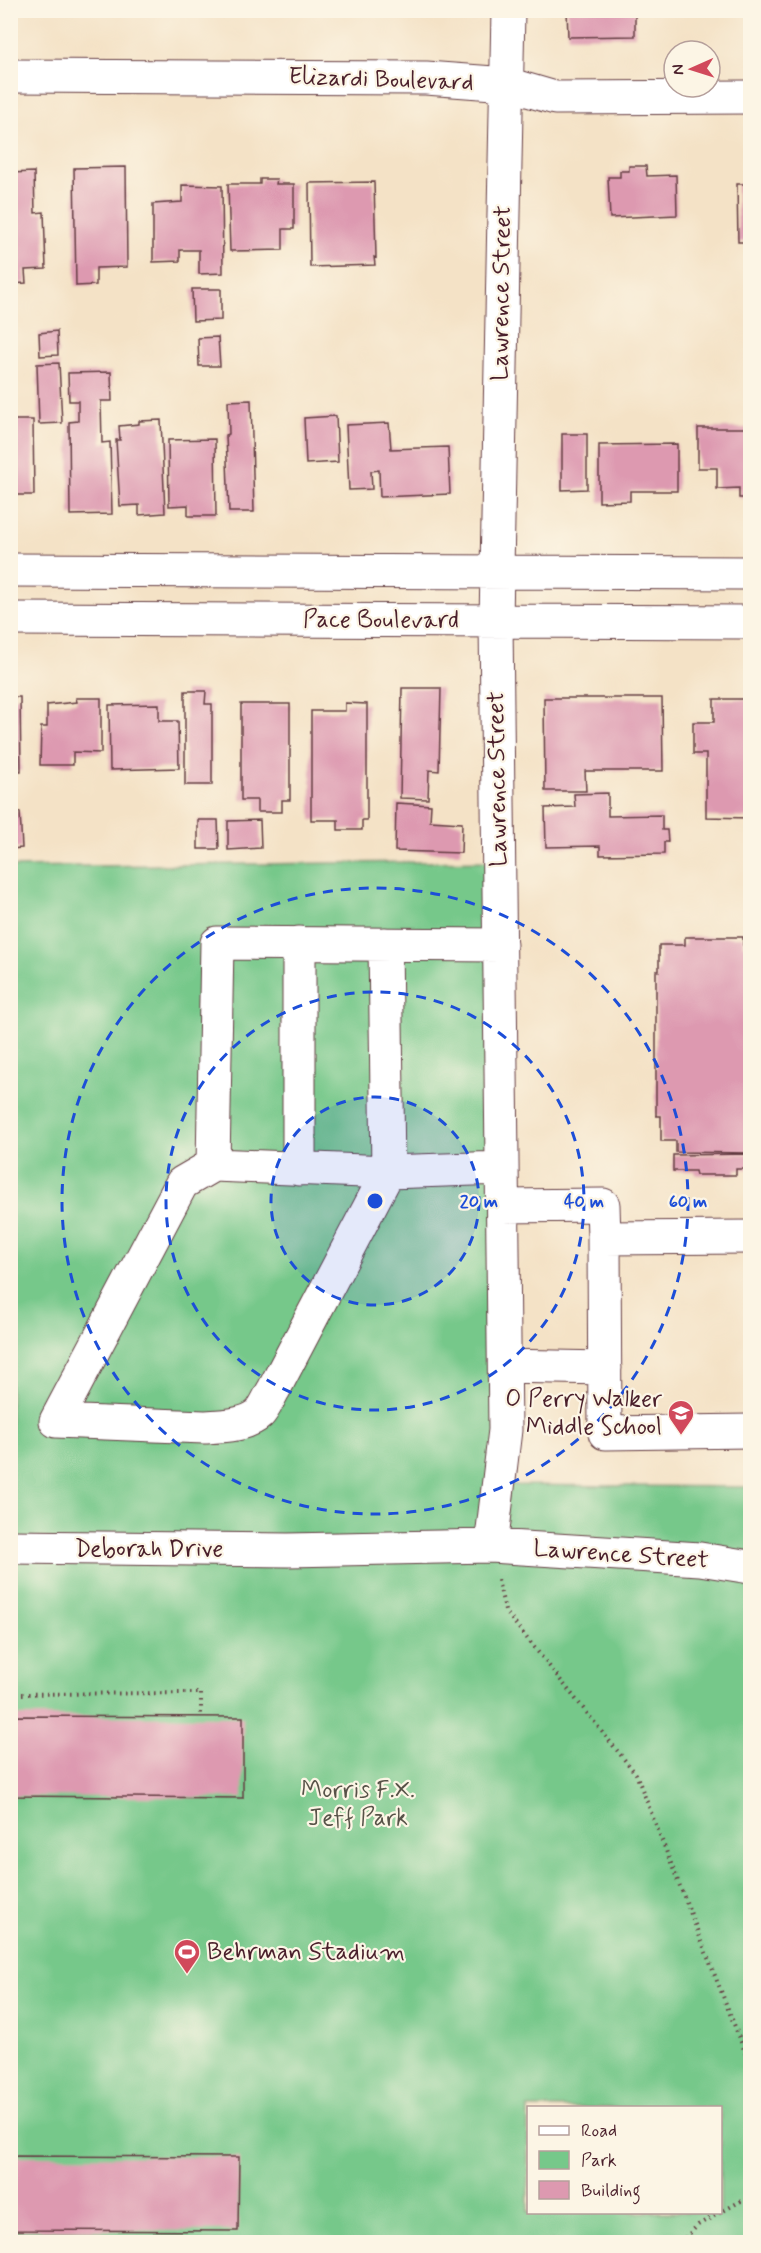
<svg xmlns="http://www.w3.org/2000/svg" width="761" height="2253" font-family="Mynerve,sans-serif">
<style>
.green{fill:#76c88a;stroke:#60745a;stroke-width:1.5;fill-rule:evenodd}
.building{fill:#dd99b0}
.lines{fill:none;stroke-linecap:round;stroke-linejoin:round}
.minor-casing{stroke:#643c42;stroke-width:35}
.path{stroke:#643c42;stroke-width:4;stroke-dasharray:1.5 4.5;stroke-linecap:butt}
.minor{stroke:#fff;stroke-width:33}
.ring{fill:none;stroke:#1d4ed8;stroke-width:3;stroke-dasharray:10 8}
.labels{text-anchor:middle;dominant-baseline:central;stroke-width:4.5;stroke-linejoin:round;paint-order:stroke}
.street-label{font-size:24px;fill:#4a1f2b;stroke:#fcf5e5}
.poi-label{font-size:24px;fill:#4a1f2b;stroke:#fcf5e5;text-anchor:end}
.park-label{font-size:24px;fill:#575248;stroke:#fcf5e5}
.centre{fill:#1d4ed8;stroke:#fcf5e5;stroke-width:3}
.ring-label{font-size:18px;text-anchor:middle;font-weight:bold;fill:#1d4ed8;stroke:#fcf5e5;stroke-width:4.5;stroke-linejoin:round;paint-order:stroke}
</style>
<rect width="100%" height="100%" fill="#fcf5e5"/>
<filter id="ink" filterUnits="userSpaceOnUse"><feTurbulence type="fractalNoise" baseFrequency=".0167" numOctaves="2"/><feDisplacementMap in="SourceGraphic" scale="12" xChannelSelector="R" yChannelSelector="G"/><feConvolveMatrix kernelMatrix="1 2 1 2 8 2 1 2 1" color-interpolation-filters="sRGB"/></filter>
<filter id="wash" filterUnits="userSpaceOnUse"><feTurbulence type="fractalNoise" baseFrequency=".008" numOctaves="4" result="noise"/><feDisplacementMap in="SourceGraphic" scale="24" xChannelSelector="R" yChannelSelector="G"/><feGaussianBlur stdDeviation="1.35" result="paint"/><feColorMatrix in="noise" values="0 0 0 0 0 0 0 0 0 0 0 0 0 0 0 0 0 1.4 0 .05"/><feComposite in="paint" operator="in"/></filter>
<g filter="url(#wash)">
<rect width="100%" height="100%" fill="#f4e2c6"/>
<path class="green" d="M499 861V1485L750 1487V2242H11L10 867ZM528 2108H720V2212H528Z"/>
<g id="blocks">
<path class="building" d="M567 10H635V36L568 37Z
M629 166H646L647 176 676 175 677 215 610 218 608 177H620V171H629Z
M126 167 127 267 96 268V285L76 286 74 168Z
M34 172 35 213 44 212 46 269 25 270 26 283 10 284V173Z
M260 179H277L276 184H294V229H283V250L230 251 228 184H260Z
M374 182 376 258 374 257 375 265 310 267 309 183Z
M737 184H750V242H738Z
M182 185 222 186 223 273 199 274V250H180V261L153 262V204L182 202Z
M192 289H221V320L193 321Z
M57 331 58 355 40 356 39 333Z
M218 337 220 366H199L198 338Z
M59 363 62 423 39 424 37 364Z
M111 372 112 401H101L102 443 110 442 112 514 70 515 69 422 78 421V401H69L68 373Z
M251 400 254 512H229L226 435 229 434 228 401Z
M336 416 338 462 306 464 304 418Z
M10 420H33L34 495H10Z
M161 420 165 513 139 515V505L120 506 116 440H120L119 426 139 424V421Z
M389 423 391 449 448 447 450 494 380 497 379 470 371 471 372 489 349 490 346 425Z
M698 428H750V498H739V488L717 489V468H698Z
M562 434H587V489L562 490Z
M215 439 216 516H188V505L169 506 168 440Z
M677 444V491H630V501L599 502V445Z
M402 688H441L439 771 429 770 428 799 400 798Z
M185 691H206L205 704H212V785H185Z
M10 697H20L21 771H10Z
M76 698H101V753L73 752V765H40L41 727H47V705L77 702Z
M544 698H662L663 771H585L586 791H545Z
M714 699H750V818L706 817V754H693V722H714Z
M345 703 367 704V820H362V830H338V820H311V711H345Z
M159 704V721H178L179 768 110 770 109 705Z
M241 704H290V800H282V812H257V800H241Z
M608 793V816L662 815V830H667L668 842H664V854L600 855V846L546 847 545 808 575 807 574 794Z
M396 803 431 805 430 821 462 823 461 853 395 851Z
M10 812H20L22 848 10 849Z
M198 820H218L219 849H198Z
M260 820 261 848 228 850V821Z
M685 937H743V945H750V1153L676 1152V1141H661V1116H656V971H659V945H685Z
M750 1154V1169H736V1175H696L695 1171H673V1155Z
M10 1716 243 1717V1798L10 1796Z
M10 2156 239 2157 238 2231 10 2230Z"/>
</g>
</g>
<g filter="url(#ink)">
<use href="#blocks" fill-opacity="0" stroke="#643c42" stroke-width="1.5"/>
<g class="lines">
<g class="minor-casing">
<path id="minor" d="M10 76 426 78 507 84 555 98 750 97
M10 570 750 573
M10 619 750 622
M385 944 388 1172 274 1389C269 1397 265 1408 259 1414 246 1426 220 1426 204 1427L56 1421 182 1183 213 1165 388 1172 502 1168
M213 1165 217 943 500 945
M299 1169V943
M503 1206 603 1205 604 1238
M750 1237 604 1238 605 1433 750 1431
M505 1366 605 1368
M491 1546 505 1430 496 621 508 10
M10 1547 288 1550 491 1546 700 1559 750 1567"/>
</g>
<path class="path" d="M498 1580 505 1611 636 1774 750 2065
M10 1694 201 1693V1717
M681 2242 698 2225 750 2196"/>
<use href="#minor" class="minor"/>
</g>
</g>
<circle cx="375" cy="1201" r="104" fill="#1d4ed8" fill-opacity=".12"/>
<g class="ring">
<circle cx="375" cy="1201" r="104"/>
<circle cx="375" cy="1201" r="209"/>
<circle cx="375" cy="1201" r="313"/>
</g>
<defs>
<g id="school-pin" transform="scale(1.35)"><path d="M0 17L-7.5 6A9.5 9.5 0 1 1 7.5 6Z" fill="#d1495b" stroke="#fcf5e5"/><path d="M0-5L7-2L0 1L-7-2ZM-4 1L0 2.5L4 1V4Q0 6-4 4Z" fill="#fff"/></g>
<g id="stadium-pin" transform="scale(1.35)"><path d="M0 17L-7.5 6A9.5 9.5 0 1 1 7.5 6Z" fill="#d1495b" stroke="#fcf5e5"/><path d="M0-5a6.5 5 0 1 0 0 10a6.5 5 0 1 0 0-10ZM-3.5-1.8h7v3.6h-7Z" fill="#fff"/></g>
</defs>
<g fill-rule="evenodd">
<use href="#school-pin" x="681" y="1413"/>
<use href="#stadium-pin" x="187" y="1952"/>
</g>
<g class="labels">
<g class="street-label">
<text transform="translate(381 80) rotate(2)">Elizardi Boulevard</text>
<text transform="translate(502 293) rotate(-89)">Lawrence Street</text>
<text x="381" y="620">Pace Boulevard</text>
<text transform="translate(498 779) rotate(-91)">Lawrence Street</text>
<text x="149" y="1549">Deborah Drive</text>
<text transform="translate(621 1555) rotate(4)">Lawrence Street</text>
</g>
<g class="poi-label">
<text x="662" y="1399">O Perry Walker<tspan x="662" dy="28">Middle School</tspan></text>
<text x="207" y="1952" text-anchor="start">Behrman Stadium</text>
</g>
<g class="park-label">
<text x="358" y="1790">Morris F.X.<tspan x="358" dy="28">Jeff Park</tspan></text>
</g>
</g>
<circle cx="375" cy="1201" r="9" class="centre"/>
<g class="ring-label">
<text x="479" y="1207">20 m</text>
<text x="584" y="1207">40 m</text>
<text x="688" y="1207">60 m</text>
</g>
<rect width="761" height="2253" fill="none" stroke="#fcf5e5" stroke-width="36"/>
<rect x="527" y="2106" width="195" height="108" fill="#fcf5e5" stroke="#b59f9b" stroke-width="1.5"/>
<rect x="539" y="2126" width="30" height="9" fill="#ffffff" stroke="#b59f9b" stroke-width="1.5"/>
<text x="581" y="2136" font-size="18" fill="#4a1f2b">Road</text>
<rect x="539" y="2151" width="30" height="18" fill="#76c88a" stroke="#b59f9b" stroke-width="1.5"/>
<text x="581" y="2166" font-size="18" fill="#4a1f2b">Park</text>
<rect x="539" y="2181" width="30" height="18" fill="#dd99b0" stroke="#b59f9b" stroke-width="1.5"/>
<text x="581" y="2196" font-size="18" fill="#4a1f2b">Building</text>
<g transform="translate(692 69) rotate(267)"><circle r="28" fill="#fcf5e5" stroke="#b59f9b" stroke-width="1.5"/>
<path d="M0-4.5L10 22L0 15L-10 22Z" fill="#d1495b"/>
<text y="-9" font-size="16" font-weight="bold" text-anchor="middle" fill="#4a1f2b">N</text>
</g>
</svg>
